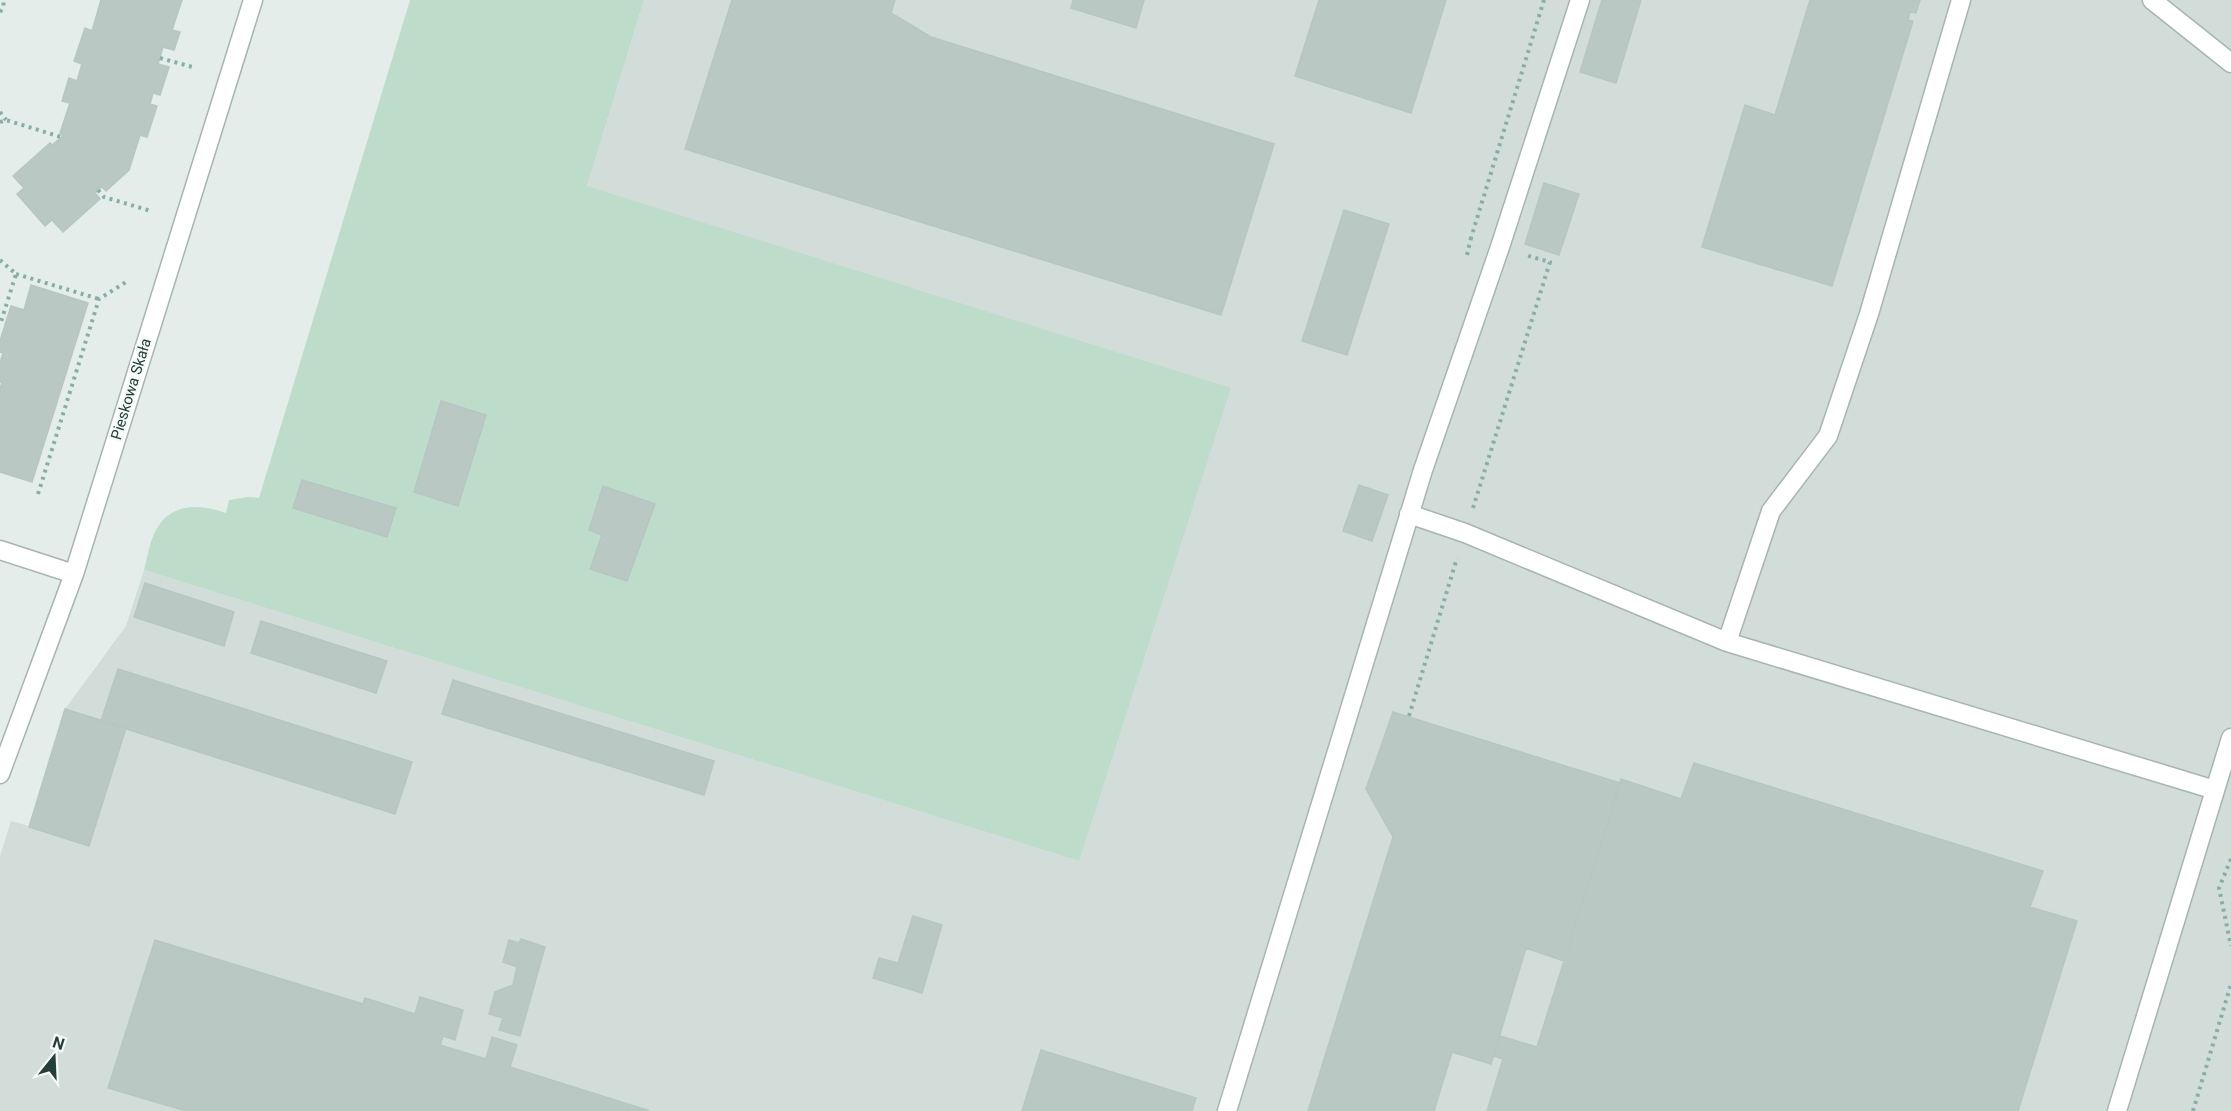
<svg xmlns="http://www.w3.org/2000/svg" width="2231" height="1111" font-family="Roboto,sans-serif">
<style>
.built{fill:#d2ddd9}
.green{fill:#bdddca}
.building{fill:#b9c8c3;stroke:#b6c6c2;stroke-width:1.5}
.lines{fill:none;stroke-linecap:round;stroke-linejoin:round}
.service-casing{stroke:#a7b5b2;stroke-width:21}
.minor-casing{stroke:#a7b5b2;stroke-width:21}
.path{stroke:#85b0a8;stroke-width:4;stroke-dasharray:3 4.5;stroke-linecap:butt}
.service{stroke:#fff;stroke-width:18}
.minor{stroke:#fff;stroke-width:18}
.labels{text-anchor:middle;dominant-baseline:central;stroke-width:4.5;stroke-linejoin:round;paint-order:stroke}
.street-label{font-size:15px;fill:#243e3a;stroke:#f4f9f7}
</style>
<rect width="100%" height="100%" fill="#e4edea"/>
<path class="built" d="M644 0H2231V1111H0V856L11 821 29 826 65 709 126 626 144 570 1079 861 587 186Z"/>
<path class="green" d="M410 0H644L587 186 1231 388 1079 861 144 570C147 559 149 545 154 534 168 503 197 503 226 513L229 500 248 497 259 498Z"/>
<path class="building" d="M101 0H182L172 30 180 32 174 50 163 47 158 64 169 67 160 95 153 93 150 104 157 106 147 137 140 135 129 170 106 191 102 187 98 190 95 193 100 199 63 232 52 220 45 226 17 194 24 188 13 176 50 143 52 145 63 136 60 133 70 103 62 101 69 78 77 81 82 64 74 61 85 28 92 31Z
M732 0H895L891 13 931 37 1274 144 1221 315 685 149Z
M1073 0H1144L1136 28 1071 8Z
M1319 0H1446L1411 113 1295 76Z
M1602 0H1641L1616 83 1580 72Z
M1810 0H1920L1916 13 1910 12 1908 20 1913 21 1832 286 1702 247 1745 105 1775 115Z
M1544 183 1579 194 1559 255 1525 244Z
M1344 210 1389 224 1347 355 1302 341Z
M31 285 88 303 32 482 0 472V389L2 382H0V363L3 353 0 352V341L11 306 24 310Z
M441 401 486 415 458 506 414 492Z
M302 480 396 508 387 537 293 508Z
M1359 485 1388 495 1372 541 1343 531Z
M603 486 655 504 627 581 590 569 602 535 589 530Z
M145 583 234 612 224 646 134 617Z
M261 621 387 661 376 693 251 653Z
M118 669 412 762 395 814 101 721Z
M453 680 714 761 704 795 442 714Z
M65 709 126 728 89 846 29 827Z
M1393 712 1620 783 1564 961 1526 948 1491 1064 1452 1052 1434 1111H1308L1393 837 1366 789Z
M1694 763 2043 871 2030 907 2077 921 2018 1111H1487L1503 1059 1494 1056 1500 1036 1537 1047 1621 779 1681 799Z
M913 916 942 925 922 993 873 978 879 958 898 963Z
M521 939 545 947 520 1036 499 1030 503 1018 489 1014 495 992 513 985 517 967 503 962 509 940 519 943Z
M155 940 363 1004 365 998 415 1014 420 997 463 1010 455 1040 443 1036 440 1045 486 1059 492 1037 517 1045 510 1067 650 1111H186L108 1088Z
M1041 1050 1196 1098 1192 1111H1022Z"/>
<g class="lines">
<g class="service-casing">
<path id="service" d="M2152 0 2231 63
M1409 514 1465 533 1727 642 2215 790
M1727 642 1771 511 1828 436 1869 314 1961 0
M1227 1111 1423 470 1500 247 1580 0
M2117 1111 2231 738"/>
</g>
<g class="minor-casing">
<path id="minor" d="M0 550 74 574
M0 774 74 574 253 0"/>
</g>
<path class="path" d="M0 12 3 8 4 0
M160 58 196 68
M0 112 6 120
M0 122 6 120 61 137
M98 190 104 197 151 211
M1472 239 1471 238 1544 0
M1467 255 1471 238
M0 260 16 274 0 325
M16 274 99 299
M38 494 99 299 126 282
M1473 508 1550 262 1525 255
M1409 716 1457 558
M2231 859 2219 888 2231 946
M2193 1111 2231 984"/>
<use href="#service" class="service"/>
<use href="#minor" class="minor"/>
</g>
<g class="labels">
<g class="street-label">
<text transform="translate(131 389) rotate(-73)">Pieskowa Skała</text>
</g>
</g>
<g transform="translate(54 1057) rotate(18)" stroke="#f4f9f7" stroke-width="4.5" paint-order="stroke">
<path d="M0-4.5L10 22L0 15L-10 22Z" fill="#243e3a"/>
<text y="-9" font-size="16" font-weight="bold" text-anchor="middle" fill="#243e3a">N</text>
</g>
</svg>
